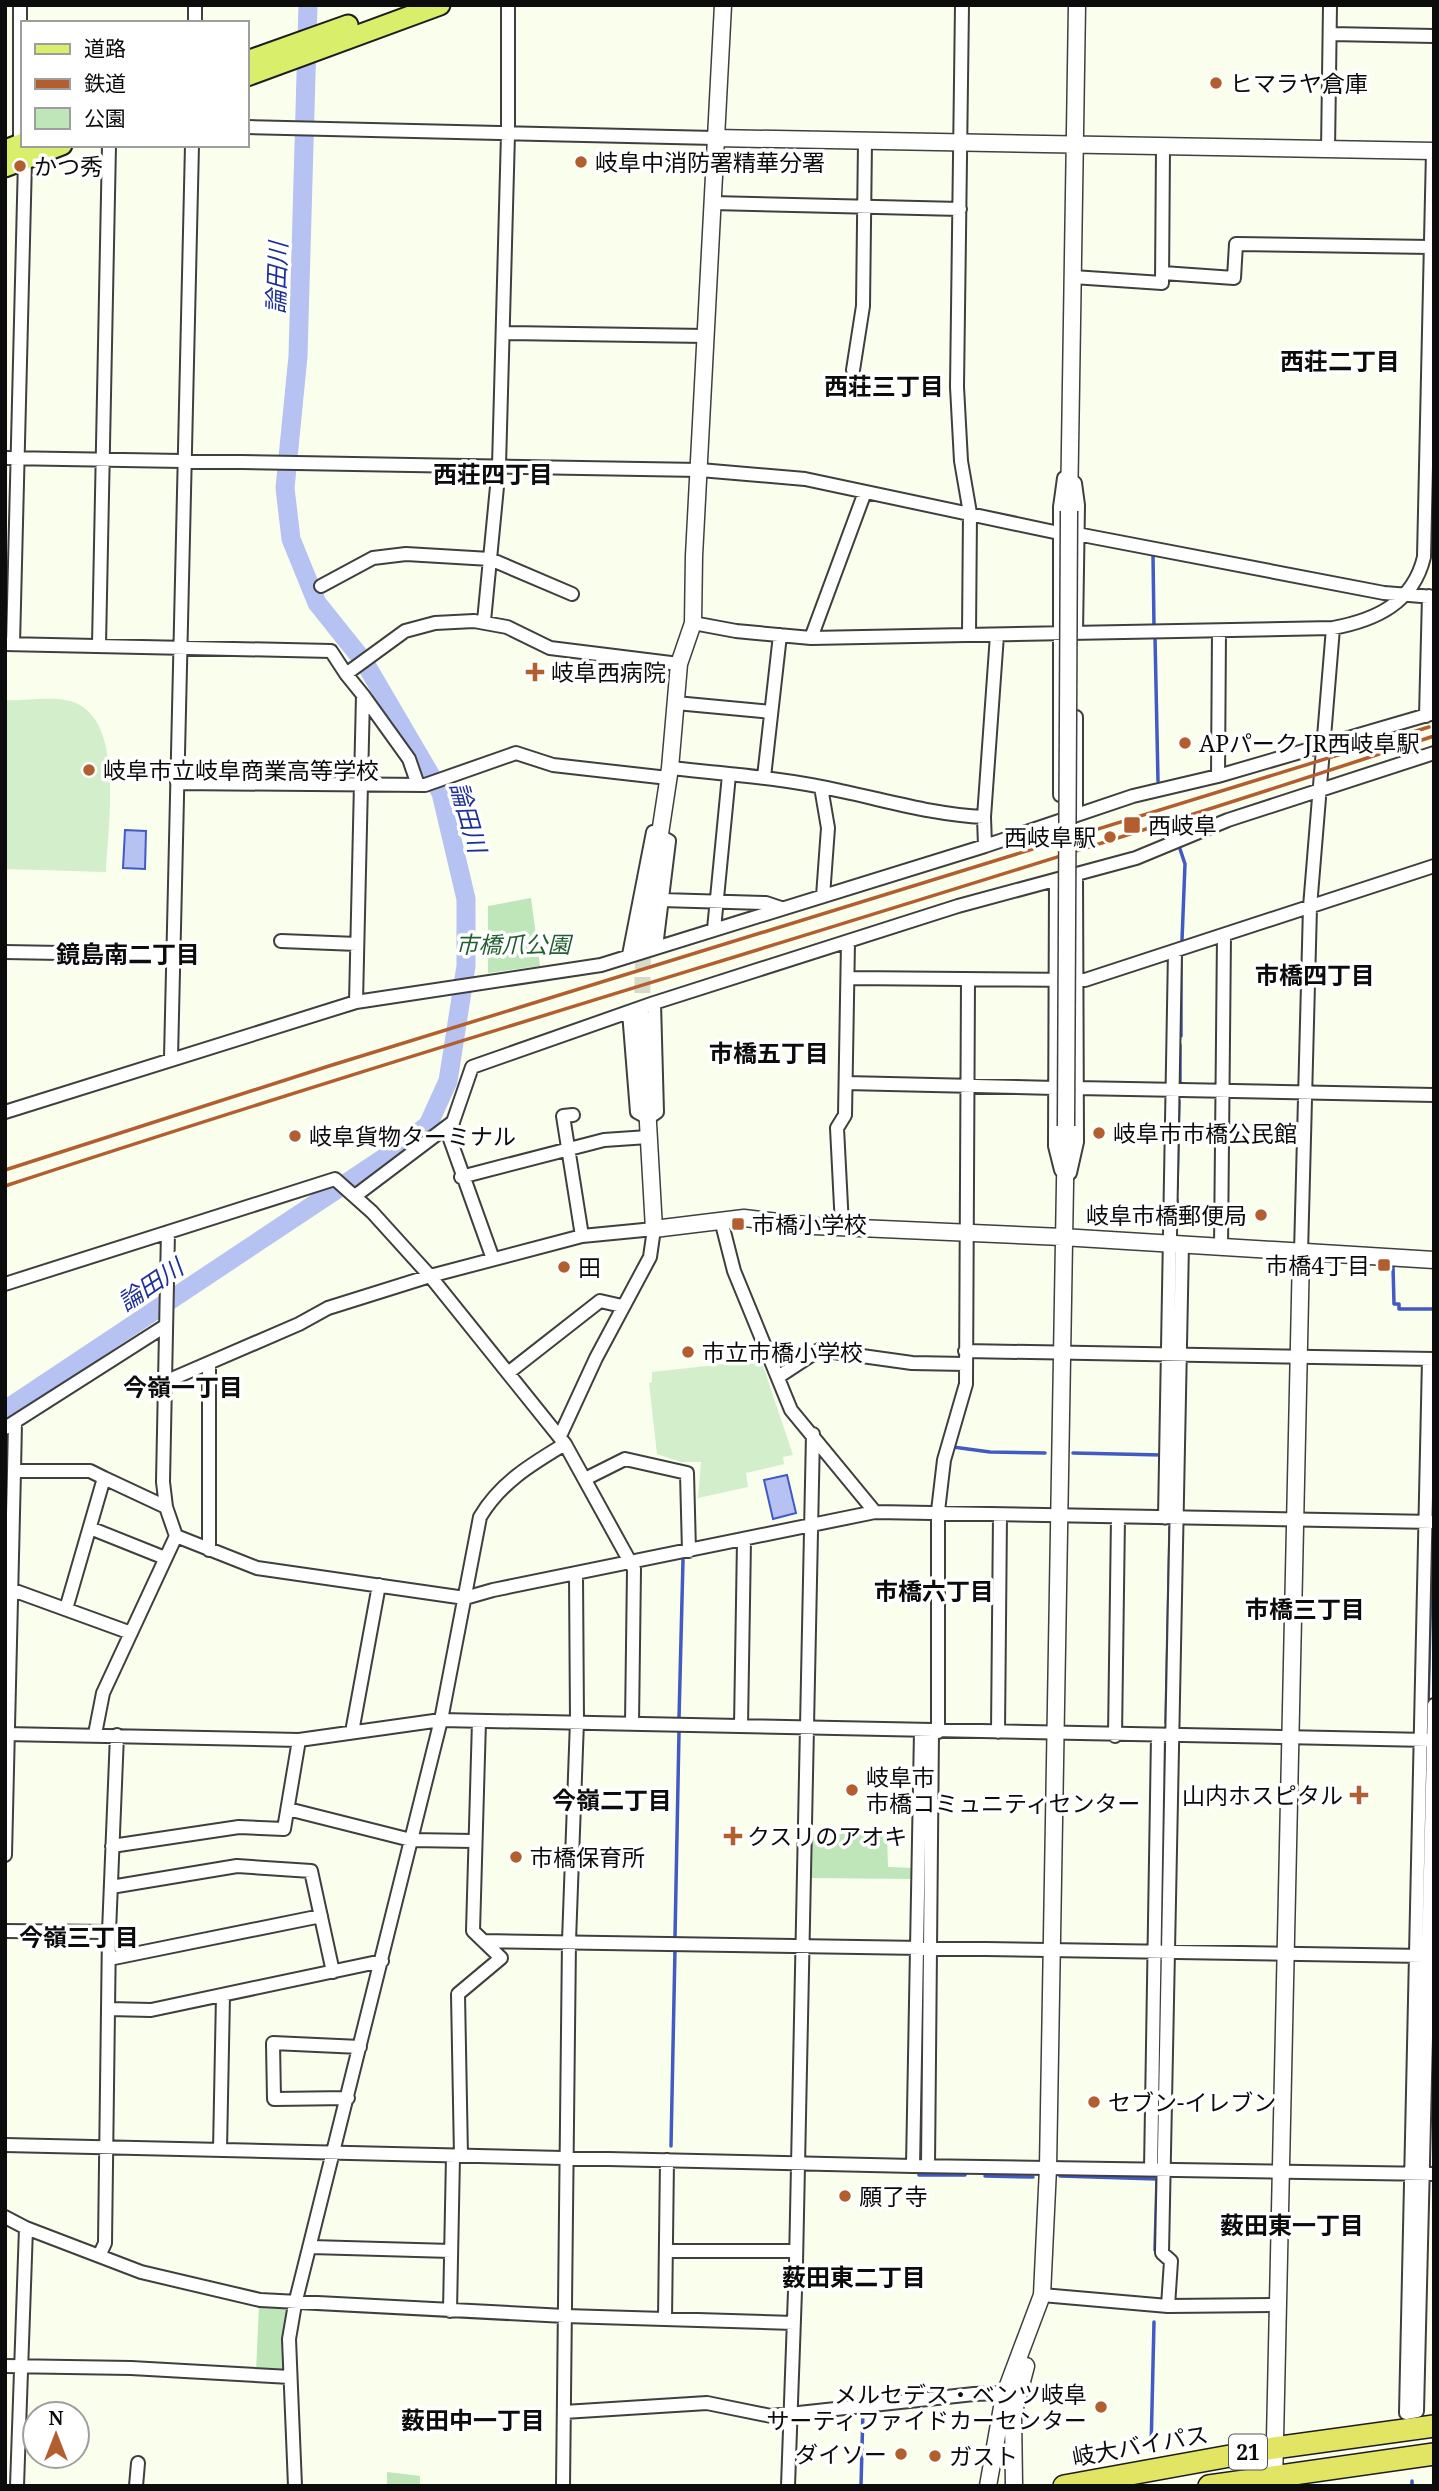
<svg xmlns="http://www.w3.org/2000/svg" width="1439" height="2491" font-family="'Noto Serif','Noto Sans JP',serif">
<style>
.green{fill:#bee6b9}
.pitch{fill:#d3eeca}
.water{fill:#b5c2f2;stroke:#415ac4;stroke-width:2}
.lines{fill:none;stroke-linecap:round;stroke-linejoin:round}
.stream{stroke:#415ac4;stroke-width:3.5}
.river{stroke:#b5c2f2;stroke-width:19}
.tertiary-tunnel{stroke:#d6dacb;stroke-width:16;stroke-dasharray:16 8;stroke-linecap:butt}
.minor-casing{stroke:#3f3f3f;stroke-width:16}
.tertiary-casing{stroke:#3f3f3f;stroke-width:19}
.primary-casing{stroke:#1d1d1d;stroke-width:23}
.trunk-casing{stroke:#1d1d1d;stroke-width:24}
.minor{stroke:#fff;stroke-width:12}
.tertiary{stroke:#fff;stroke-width:16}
.primary{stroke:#d9ef6b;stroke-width:19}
.trunk{stroke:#e2e464;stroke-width:21}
.rail{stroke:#b35e2e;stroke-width:3.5}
.tertiary-bridge-casing{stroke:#3f3f3f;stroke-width:19;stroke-linecap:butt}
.tertiary-bridge{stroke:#fff;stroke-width:16}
.poi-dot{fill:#b35e2e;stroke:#fff;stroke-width:2.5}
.labels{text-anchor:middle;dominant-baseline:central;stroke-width:7;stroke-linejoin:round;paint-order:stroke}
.shield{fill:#fff;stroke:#555;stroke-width:2}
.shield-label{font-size:21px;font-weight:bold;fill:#0c0c0c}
.poi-label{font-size:23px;fill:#0c0c0c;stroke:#fff;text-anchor:start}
.park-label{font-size:23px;font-style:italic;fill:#215f2e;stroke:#fff}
.street-label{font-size:23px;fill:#0c0c0c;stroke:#fff}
.water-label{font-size:24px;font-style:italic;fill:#1e3096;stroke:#fff}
.neighbourhood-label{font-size:24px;font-weight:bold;fill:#0c0c0c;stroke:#fff}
</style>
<rect width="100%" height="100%" fill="#fafeed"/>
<path class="green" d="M531 898 540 966 488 973V906Z
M806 1833 887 1834 888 1867 914 1868 913 1879 807 1878Z
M259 2305 292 2308 284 2372H256Z
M387 2472 420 2476V2486H387Z"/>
<path class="pitch" d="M5 700C24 701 51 696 70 701 127 717 107 827 106 872L5 869Z
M761 1360 793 1455 783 1457 784 1464 746 1473 748 1487 698 1498 701 1462H681L657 1454 649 1383 652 1382V1372Z"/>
<path class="water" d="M125 830 146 831 145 869 123 868Z
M787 1475 796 1513 773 1519 764 1480Z"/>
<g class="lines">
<path class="stream" d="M1153 555 1154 627
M1155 637 1158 781
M1180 849 1185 864 1182 940
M1181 1036V956
M1180 1083V1045
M1177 1189 1179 1101
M1176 1234 1177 1200
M1393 1266 1394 1304H1399V1309H1434
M953 1447 990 1452 1045 1453
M1073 1453 1162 1455
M1432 1518 1433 1438
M1428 1709 1432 1532
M679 1718 683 1560
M1166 1723 1170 1527
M675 1937 679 1732
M1162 1944 1166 1748
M1158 2096 1161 1962
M671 2146 675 1949
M919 2171V2175H965
M985 2176 1033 2177
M1060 2176 1157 2179 1155 2250
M1151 2450 1154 2322
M861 2486 863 2410
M1412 2486V2481"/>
<path class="river" d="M5 1410 387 1156 428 1125 448 1081 466 966V899L441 793 365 663 317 603 291 539 285 488 298 356 308 5"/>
<path class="tertiary-tunnel" d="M642 1017 643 945"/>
<g class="minor-casing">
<path id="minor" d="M962 5 957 387 961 461 970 513 969 634
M195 23V5
M1330 34 1434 36
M247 127 715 138
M1328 150 1330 5
M712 203 960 209
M1163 273 1234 278 1236 244 1431 247
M1073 277 1162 283 1163 148
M503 333 706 336
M853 370 863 306 865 142
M5 458 700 470 805 479 1059 533
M1075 483 1078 505 1076 633
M1077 534 1384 593 1434 597
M321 586 373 558 406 554 490 559 572 594
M484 621 499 466 508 134V5
M693 623 736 631 811 638 1333 628C1376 620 1413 603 1424 557L1433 151
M811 638 865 492
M5 644 331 651 346 674 405 631 435 623 474 621 507 627 550 648 679 664
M13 644 25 160 20 144V5
M99 645 109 145
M346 674 363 695 356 1002
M363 695 409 759 418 785
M676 703 771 712
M1426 716 1429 596
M670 768C727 774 785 778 841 791 889 801 935 815 984 817L985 846
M1218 776 1219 631
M764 777 780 635
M177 783 425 785 516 753 553 765 668 778
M821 787 828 828 823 896
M1060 795V507L1064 478
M1076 815V717
M984 817 997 635
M1056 881 1055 1146 1061 1170
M661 900 766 903 781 908
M714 929 729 775
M281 941 357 944
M5 952 173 955
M629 955 653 832 669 841 656 947
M850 978 1085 980 1434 866
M629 1012 637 1112 648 1118 657 1112 654 1003
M171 1058 192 145
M846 1083 1055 1088
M1077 1088 1434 1095
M5 1112 356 1002 601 965 985 846 1133 796 1218 776 1434 713
M573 1115 563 1116 582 1236
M1070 1173 1077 1142 1076 876
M461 1177 604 1140 648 1137
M355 1196 453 1122
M721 1220 734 1271 791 1410 875 1512
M842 1226 837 1128 845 1115 848 942
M1221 1247 1224 935
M1301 1253 1310 907 1333 628
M493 1259 450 1139 453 1122 472 1067 654 1003 958 906 1136 858 1228 820 1434 753
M5 1284 335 1179 372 1212 430 1276 565 1444C532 1464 501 1482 480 1517L441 1720 295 2304 289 2339 295 2486
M965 1351 1434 1359
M1429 1359 1406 2413 1417 2411 1434 1705
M508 1373 600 1301 622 1306
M778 1377 819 1350 912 1363 966 1364
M167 1381 299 1324 328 1308 430 1276 582 1236 654 1229 650 1257 596 1358 560 1436
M15 1422 14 1471H90L104 1478
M5 1428 165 1326
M565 1444 634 1569 632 1723
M585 1479 625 1459 687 1473 689 1551
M1165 1518 1175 951
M90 1528 165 1558
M176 1536 257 1568 465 1598 493 1590 875 1512 1434 1522
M209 1550V1364
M10 1589 131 1633
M66 1609 104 1478 166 1507
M741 1726 744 1540
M352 1732 379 1585
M938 1732V1511L944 1460 966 1384 968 980
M998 1732 1000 1515
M5 1734 299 1740 441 1720 1428 1740
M95 1734 103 1693 176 1536 166 1507 163 1482 168 1232
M1115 1736 1118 1517
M288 1809 411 1840 474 1841
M112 1846 239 1827 284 1829 299 1740
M5 1855 14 1471
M111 1887 237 1866 311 1871 333 1972
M5 1931 109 1932
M484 1941 1423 1956
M109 1959 321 1916
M109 2009 151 2010 382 1961
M348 2098 274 2099 273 2043 360 2047
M5 2145 913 2166 1434 2174
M220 2150 223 1995
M461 2156 458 1994 501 1958 473 1931 479 1721
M913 2166 921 1731
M928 2166 932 1732
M1151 2170 1158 1736
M5 2217 26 2228 141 2272 260 2300 565 2316 794 2323
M311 2247 451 2251
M666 2251H796
M100 2254 105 2243 109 1932 117 1735
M1042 2295 1168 2306 1278 2305
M1168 2306 1171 2261 1162 2253 1182 1244
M450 2311 453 2156
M665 2319 667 2160
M5 2366 131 2368 290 2377
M564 2412 707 2403 771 2416 974 2394 1001 2393 1004 2396
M17 2486 26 2228
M136 2486 138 2463
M563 2486 569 1941 577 1721 576 1575
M788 2486 796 2263 813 1434"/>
</g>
<g class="tertiary-casing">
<path id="tertiary" d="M715 138 1434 151
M1069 511 1077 5
M643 945 670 768 679 664 693 623 694 556 723 5
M642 1017 654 1229 744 1218 814 1226 1062 1237 1434 1260
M1274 2485 1301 1253
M988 2486 1004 2396 1042 2295 1048 2168 1066 1126
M1014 2486 1013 2415 1026 2366"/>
</g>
<g class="primary-casing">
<path id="primary" d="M247 61 348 25
M247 76 440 5
M5 150 23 143
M5 167 62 145"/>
</g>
<g class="trunk-casing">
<path id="trunk" d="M1064 2486 1274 2448 1434 2426
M1209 2486 1434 2454"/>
</g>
<use href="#minor" class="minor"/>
<use href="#tertiary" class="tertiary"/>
<use href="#primary" class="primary"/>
<use href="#trunk" class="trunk"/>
<path class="rail" d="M5 1170 329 1066 1429 727
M5 1186C480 1030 960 893 1434 736"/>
<g class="tertiary-bridge-casing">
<path id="tertiary-bridge" d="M1066 1126 1069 511"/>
</g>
<use href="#tertiary-bridge" class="tertiary-bridge"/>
</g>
<g class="poi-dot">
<circle cx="1216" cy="83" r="7"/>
<circle cx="581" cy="162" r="7"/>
<circle cx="20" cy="166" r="7"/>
<path d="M531.5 661.5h7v7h7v7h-7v7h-7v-7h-7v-7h7z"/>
<circle cx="1185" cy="743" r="7"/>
<circle cx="89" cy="770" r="7"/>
<rect x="1123" y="816" width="18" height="18" rx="3.5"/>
<circle cx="1110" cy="837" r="7"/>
<circle cx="1099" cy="1133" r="7"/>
<circle cx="295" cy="1136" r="7"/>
<circle cx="1261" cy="1215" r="7"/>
<rect x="731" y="1217" width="14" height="14" rx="3.5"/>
<rect x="1377" y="1258" width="14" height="14" rx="3.5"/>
<circle cx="564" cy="1267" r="7"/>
<circle cx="688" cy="1352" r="7"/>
<circle cx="852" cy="1790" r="7"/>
<path d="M1355.5 1784.5h7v7h7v7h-7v7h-7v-7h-7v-7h7z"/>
<path d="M729.5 1825.5h7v7h7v7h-7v7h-7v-7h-7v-7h7z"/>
<circle cx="516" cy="1857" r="7"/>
<circle cx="1094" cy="2102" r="7"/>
<circle cx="845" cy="2196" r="7"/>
<circle cx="1101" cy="2407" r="7"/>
<circle cx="901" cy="2454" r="7"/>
<circle cx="935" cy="2456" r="7"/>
</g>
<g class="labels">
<rect class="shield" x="1229" y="2434.5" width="38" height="35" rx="5"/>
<g class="shield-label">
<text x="1248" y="2452">21</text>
</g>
<g class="poi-label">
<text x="1230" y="83">ヒマラヤ倉庫</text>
<text x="595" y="162">岐阜中消防署精華分署</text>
<text x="34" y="166">かつ秀</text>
<text x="551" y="672">岐阜西病院</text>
<text x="1199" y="743">APパーク JR西岐阜駅</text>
<text x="103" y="770">岐阜市立岐阜商業高等学校</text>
<text x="1148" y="825">西岐阜</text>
<text x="1096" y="837" text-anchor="end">西岐阜駅</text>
<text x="1113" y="1133">岐阜市市橋公民館</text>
<text x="309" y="1136">岐阜貨物ターミナル</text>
<text x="1247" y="1215" text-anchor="end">岐阜市橋郵便局</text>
<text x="752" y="1224">市橋小学校</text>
<text x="1370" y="1265" text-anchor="end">市橋4丁目</text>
<text x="578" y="1267">田</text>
<text x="702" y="1352">市立市橋小学校</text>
<text x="866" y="1777">岐阜市<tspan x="866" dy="26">市橋コミュニティセンター</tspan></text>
<text x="1343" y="1795" text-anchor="end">山内ホスピタル</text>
<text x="747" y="1836">クスリのアオキ</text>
<text x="530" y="1857">市橋保育所</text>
<text x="1108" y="2102">セブン-イレブン</text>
<text x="859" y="2196">願了寺</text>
<text x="1087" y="2394" text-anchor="end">メルセデス・ベンツ岐阜<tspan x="1087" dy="26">サーティファイドカーセンター</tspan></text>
<text x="887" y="2454" text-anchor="end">ダイソー</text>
<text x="949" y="2456">ガスト</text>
</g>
<g class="park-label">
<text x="513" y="944">市橋爪公園</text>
</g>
<g class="street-label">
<text transform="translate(1140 2445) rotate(-10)">岐大バイパス</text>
</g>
<g class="water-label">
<text transform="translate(276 278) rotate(-88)">論田川</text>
<text transform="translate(469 817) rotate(74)">論田川</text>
<text transform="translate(150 1284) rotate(-34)">論田川</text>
</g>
<g class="neighbourhood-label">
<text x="1340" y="360">西荘二丁目</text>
<text x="884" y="385">西荘三丁目</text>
<text x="493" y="473">西荘四丁目</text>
<text x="128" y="953">鏡島南二丁目</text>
<text x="1315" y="974">市橋四丁目</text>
<text x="769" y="1052">市橋五丁目</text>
<text x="183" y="1386">今嶺一丁目</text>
<text x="934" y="1590">市橋六丁目</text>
<text x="1305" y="1608">市橋三丁目</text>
<text x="612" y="1799">今嶺二丁目</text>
<text x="79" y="1936">今嶺三丁目</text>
<text x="1292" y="2224">薮田東一丁目</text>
<text x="854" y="2276">薮田東二丁目</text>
<text x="473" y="2419">薮田中一丁目</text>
</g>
</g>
<rect width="1439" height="2491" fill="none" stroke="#0c0c0c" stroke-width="14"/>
<rect x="21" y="21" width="228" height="126" fill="#ffffff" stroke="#9e9e9e" stroke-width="2"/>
<rect x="35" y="44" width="35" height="10" fill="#d9ef6b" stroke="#9e9e9e" stroke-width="2"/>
<text x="84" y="56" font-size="21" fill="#0c0c0c">道路</text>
<rect x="35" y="79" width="35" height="10" fill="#b35e2e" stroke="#9e9e9e" stroke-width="2"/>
<text x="84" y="91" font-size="21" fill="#0c0c0c">鉄道</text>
<rect x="35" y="108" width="35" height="21" fill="#bee6b9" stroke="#9e9e9e" stroke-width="2"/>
<text x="84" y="126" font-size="21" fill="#0c0c0c">公園</text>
<g transform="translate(56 2435)"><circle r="33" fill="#ffffff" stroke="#9e9e9e" stroke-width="2"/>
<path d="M0-5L12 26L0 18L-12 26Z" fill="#b35e2e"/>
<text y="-10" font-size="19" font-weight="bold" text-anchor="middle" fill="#0c0c0c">N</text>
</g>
</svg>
